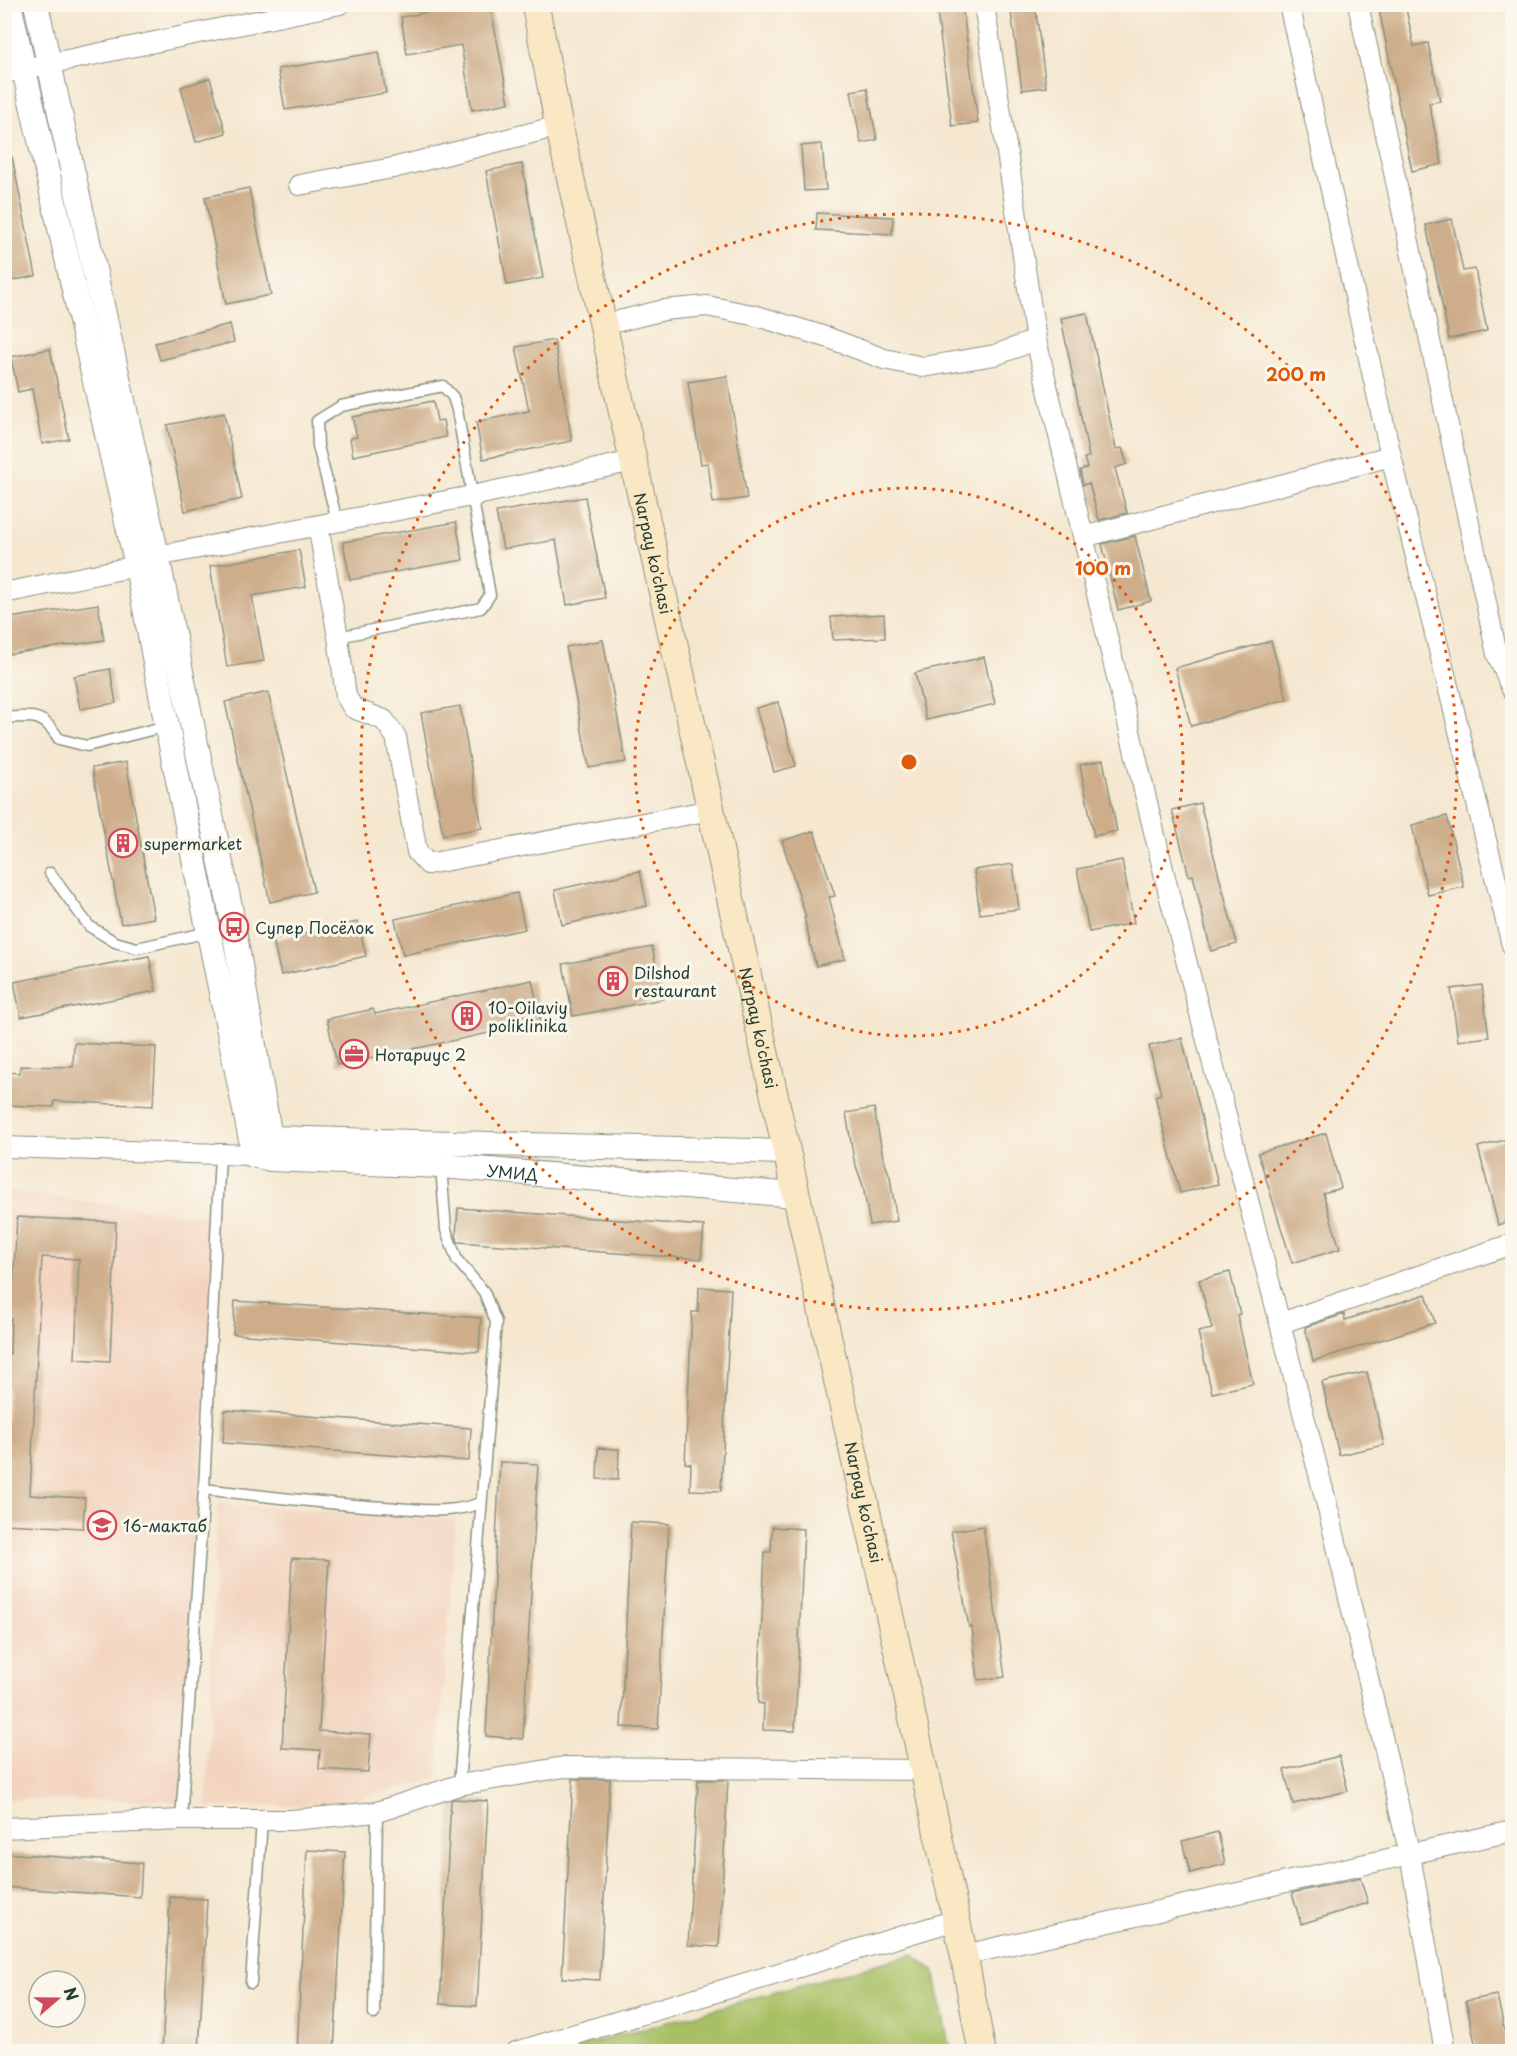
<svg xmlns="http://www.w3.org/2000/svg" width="1517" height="2056" font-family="'Playpen Sans',sans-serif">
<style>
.built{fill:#f3d4bf}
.green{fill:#a8bf64;stroke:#647e4c;stroke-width:1.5}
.building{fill:#cdad8a}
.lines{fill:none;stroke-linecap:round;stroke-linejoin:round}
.service-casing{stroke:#8a9282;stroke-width:13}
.minor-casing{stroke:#8a9282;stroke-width:22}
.tertiary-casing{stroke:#8a9282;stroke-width:26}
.secondary-casing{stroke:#8a9282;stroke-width:29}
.service{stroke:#fff;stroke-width:10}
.minor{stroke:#fff;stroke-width:20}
.tertiary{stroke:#fff;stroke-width:24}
.secondary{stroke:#fae7c3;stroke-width:27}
.ring{fill:none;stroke:#de580e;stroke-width:3;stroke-dasharray:3 6}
.labels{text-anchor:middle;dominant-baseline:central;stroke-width:6;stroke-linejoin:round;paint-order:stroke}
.street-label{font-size:16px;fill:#1f3d34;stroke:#fbf7ec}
.poi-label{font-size:16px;fill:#1f3d34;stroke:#fbf7ec;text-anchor:start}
.centre{fill:#de580e;stroke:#fbf7ec;stroke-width:3}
.ring-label{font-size:18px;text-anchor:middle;font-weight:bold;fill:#de580e;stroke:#fbf7ec;stroke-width:6;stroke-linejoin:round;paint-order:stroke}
</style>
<rect width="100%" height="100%" fill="#fbf7ec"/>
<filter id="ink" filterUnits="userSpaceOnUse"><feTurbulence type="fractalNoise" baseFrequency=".0167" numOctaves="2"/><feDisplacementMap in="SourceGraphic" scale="12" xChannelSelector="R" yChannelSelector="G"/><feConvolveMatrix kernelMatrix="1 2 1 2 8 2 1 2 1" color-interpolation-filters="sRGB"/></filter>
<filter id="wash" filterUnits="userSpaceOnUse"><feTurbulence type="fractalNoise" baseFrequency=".008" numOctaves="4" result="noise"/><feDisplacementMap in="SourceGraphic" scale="24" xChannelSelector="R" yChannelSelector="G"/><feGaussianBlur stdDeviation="1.35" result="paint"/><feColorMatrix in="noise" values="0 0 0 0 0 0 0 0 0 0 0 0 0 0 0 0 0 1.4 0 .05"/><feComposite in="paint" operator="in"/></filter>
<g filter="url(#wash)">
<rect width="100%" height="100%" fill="#f5e7d0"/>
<path class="built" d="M5 1191 215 1218 181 1801 5 1799Z
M217 1504 456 1519 437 1779 330 1805 206 1807Z"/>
<path class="green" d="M913 1954 934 1971 950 2051H563Z"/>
<g id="blocks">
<path class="building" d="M475 4H490L509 103 472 110 461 45 407 54 401 17Z
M936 4H962L978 123 952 126Z
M1010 4H1035L1046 87 1022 90Z
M1378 4H1405L1414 46 1428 43 1440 101 1429 103 1442 164 1412 171Z
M379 52 386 93 285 110 278 69Z
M210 78 226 133 196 142 181 87Z
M867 88 877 140 861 143 851 91Z
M822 144 826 190 804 191 801 146Z
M12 157 36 276 4 282V158Z
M522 164 543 278 507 285 486 171Z
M249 188 271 295 226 304 205 197Z
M817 213 893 217 892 234 816 230Z
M1452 219 1463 271 1475 269 1487 331 1449 339 1426 225Z
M1087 313 1116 449 1122 448 1127 464 1115 468 1127 513 1099 520 1089 483 1083 485 1080 470 1087 468 1084 458 1089 457 1061 318Z
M230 324 234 342 160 360 155 343Z
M554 340 572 441 483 459 476 422 529 411 516 347Z
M50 349 69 439 42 444 32 389 18 392 11 357Z
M727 376 747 498 713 503 708 463 701 464 688 382Z
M433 401 437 421 443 420 446 437 353 456 350 438 357 437 352 417Z
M224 413 242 499 185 511 167 425Z
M585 497 605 598 567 605 556 540 503 549 496 512Z
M456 522 463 560 350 580 343 542Z
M1135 536 1151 601 1118 610 1102 544Z
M299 550 306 587 252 596 264 661 227 667 210 566Z
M98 604 104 640 4 655V619Z
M884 614 885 638 833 640 831 617Z
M603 640 626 762 589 768 566 647Z
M1271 641 1287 699 1191 726 1175 668Z
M984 657 995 704 926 720 915 673Z
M110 669 116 703 80 709 74 676Z
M268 692 314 892 270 902 225 702Z
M778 702 796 766 774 772 756 708Z
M460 706 482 828 443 835 421 713Z
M1103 760 1117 831 1094 836 1080 765Z
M126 762 154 918 121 924 92 768Z
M1200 803 1237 944 1211 951 1193 875 1189 876 1172 810Z
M1447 816 1464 887 1428 895 1412 825Z
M814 831 835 896 829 897 845 959 816 966 804 918 806 917 782 841Z
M1122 860 1134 923 1089 932 1077 869Z
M1013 864 1019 909 980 914 974 870Z
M640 871 647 906 562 925 555 890Z
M517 893 525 929 403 955 395 919Z
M358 922 366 956 281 975 273 940Z
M652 947 663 999 573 1016 563 964Z
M149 956 156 991 21 1017 14 982Z
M532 980 541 1022 337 1065 327 1019 373 1009 375 1014Z
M1482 985 1489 1037 1458 1041 1451 989Z
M1182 1038 1218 1184 1180 1193 1155 1096 1161 1094 1149 1046Z
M74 1043 156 1047 153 1106 54 1101V1107L4 1105V1072L20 1073V1066L73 1067Z
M874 1108 883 1157 890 1177 897 1221 870 1225 863 1186 854 1160 846 1113Z
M1326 1133 1341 1188 1323 1193 1340 1249 1292 1263 1258 1153Z
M1512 1138V1221L1498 1225 1478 1147Z
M458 1208 704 1226 701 1259 458 1242 456 1235Z
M17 1217 116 1222 110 1361 75 1359 79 1259 42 1257 30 1495 85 1498 83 1528 4 1524V1421L6 1422 8 1386H4V1354H10L11 1319H4V1290H13Z
M1230 1272 1240 1314 1237 1315 1253 1384 1212 1393 1198 1332 1212 1329 1199 1280Z
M699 1287 731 1289 721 1491 690 1490 691 1464 685 1463 692 1312H698Z
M1426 1294 1435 1323 1313 1361 1305 1327 1344 1314 1345 1320Z
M235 1301 481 1318 479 1352 233 1334Z
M1367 1372 1384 1445 1339 1455 1322 1382Z
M225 1410 471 1428 469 1461 223 1443Z
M598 1448 619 1449 618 1480 597 1479Z
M500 1462 538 1464 523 1739 486 1736Z
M631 1522 669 1524 658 1729 621 1727Z
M983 1526 1005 1677 978 1680 972 1627H969L951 1531Z
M772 1527 804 1529 795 1731 763 1730 764 1704 758 1703 765 1552H771Z
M292 1558 329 1560 319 1731 371 1734 368 1772 319 1769 320 1750 282 1748Z
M1339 1756 1348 1791 1293 1804 1284 1770Z
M573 1779H610L600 1980 562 1978Z
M698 1780H728L719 1947 688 1945Z
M454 1799 488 1801 477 2006 440 2004 451 1800Z
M1218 1832 1225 1864 1190 1873 1182 1841Z
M307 1850 345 1852 334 2052H297Z
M4 1853 142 1863 140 1897 4 1887Z
M1360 1878 1368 1903 1301 1924 1292 1893Z
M170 1897 207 1899 199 2052H162Z
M1497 1995 1509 2052H1477L1466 2001Z"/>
</g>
</g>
<g filter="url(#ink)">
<use href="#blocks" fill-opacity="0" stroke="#8a9282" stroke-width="1.5"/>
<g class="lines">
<g class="service-casing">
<path id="service" d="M337 521 318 446 317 421 341 406 443 386 453 397 457 410 490 595 481 608 338 637
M4 718C33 716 43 713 59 739L87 746 167 726
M50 873 89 926 115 942 137 948 209 932
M441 1166 446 1230 457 1260 484 1292 496 1322 459 1785
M204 1489C264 1496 324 1504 384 1507 417 1509 449 1515 480 1503
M181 1820 204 1489 220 1154
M251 1983 262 1820
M374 2014 377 1812"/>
</g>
<g class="minor-casing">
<path id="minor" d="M984 4 1036 340 1169 894 1329 1513 1410 1855 1445 2052
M1289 4 1391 456 1512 945
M1358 4 1497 654 1512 689
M4 73 340 4
M299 185 393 168 559 126
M603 325 664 310 707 306 757 316 829 338 884 359 923 367 995 355 1036 340
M318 525 338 637 346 696 353 708 384 720 396 737 417 852 428 864 711 810
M1083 537 1391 456
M4 593 137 566 157 556 472 496 633 461
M4 1147 252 1155
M1281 1323 1512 1244
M4 1828 181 1820H292L377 1812 459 1785 564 1767 924 1770
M964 1955 1512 1831
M516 2052 956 1920"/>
</g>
<g class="tertiary-casing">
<g id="tertiary">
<path id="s1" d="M9 4 137 566 167 726 251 1140 252 1155 271 1159 441 1166 795 1195"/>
<path d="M36 4 157 556 230 907 270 1138 271 1159"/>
<path d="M255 1140 270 1138 786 1152"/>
</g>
</g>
<g class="secondary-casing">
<g id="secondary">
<path id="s2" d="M535 4 559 126 924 1770 964 1955 982 2052"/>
</g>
</g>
<use href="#service" class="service"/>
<use href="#minor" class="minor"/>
<use href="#tertiary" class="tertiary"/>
<use href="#secondary" class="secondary"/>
</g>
</g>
<g class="ring">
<circle cx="909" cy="762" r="274"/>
<circle cx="909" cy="762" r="548"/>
</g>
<defs>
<g id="building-ring" transform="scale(1.5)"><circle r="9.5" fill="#fbf7ec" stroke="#d1495b" stroke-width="1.5"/><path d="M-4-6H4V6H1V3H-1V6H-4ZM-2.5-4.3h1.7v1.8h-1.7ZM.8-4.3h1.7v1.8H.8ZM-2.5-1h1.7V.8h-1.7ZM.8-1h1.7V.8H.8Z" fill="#d1495b"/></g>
<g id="bus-ring" transform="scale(1.5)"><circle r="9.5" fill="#fbf7ec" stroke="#d1495b" stroke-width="1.5"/><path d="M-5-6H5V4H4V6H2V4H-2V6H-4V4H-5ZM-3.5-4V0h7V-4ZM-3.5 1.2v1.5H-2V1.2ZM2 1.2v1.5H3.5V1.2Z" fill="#d1495b"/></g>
<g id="office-ring" transform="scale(1.5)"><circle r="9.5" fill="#fbf7ec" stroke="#d1495b" stroke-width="1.5"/><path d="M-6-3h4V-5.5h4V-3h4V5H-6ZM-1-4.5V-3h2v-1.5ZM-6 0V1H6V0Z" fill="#d1495b"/></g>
<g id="school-ring" transform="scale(1.5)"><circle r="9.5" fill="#fbf7ec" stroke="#d1495b" stroke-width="1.5"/><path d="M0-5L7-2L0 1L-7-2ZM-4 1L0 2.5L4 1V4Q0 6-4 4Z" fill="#d1495b"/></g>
</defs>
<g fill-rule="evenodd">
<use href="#building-ring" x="123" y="843"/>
<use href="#bus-ring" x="234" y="927"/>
<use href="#building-ring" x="613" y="981"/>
<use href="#building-ring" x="467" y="1016"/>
<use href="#office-ring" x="354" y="1054"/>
<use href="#school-ring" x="102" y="1525"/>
</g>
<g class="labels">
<g class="street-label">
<text stroke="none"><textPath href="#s2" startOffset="562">Narpay ko'chasi</textPath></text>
<text stroke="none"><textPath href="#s2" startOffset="1048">Narpay ko'chasi</textPath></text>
<text stroke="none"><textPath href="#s1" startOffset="1438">УМИД</textPath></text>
<text stroke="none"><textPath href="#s2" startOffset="1534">Narpay ko'chasi</textPath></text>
</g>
<g class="poi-label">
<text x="144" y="843">supermarket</text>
<text x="255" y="927">Супер Посёлок</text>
<text x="634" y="972">Dilshod<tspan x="634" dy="18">restaurant</tspan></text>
<text x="488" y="1007">10-Oilaviy<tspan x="488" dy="18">poliklinika</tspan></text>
<text x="375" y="1054">Нотариус 2</text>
<text x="123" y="1525">16-мактаб</text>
</g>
</g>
<circle cx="909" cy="762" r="9" class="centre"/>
<g class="ring-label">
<text x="1296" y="381">200 m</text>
<text x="1103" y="575">100 m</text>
</g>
<rect width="1517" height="2056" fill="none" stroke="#fbf7ec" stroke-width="24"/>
<g transform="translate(57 1999) rotate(70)"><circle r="28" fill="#fbf7ec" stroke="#a3ada2" stroke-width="1.5"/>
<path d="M0-4.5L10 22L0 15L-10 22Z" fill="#d1495b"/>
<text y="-9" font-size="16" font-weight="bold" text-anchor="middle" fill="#1f3d34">N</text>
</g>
</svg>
